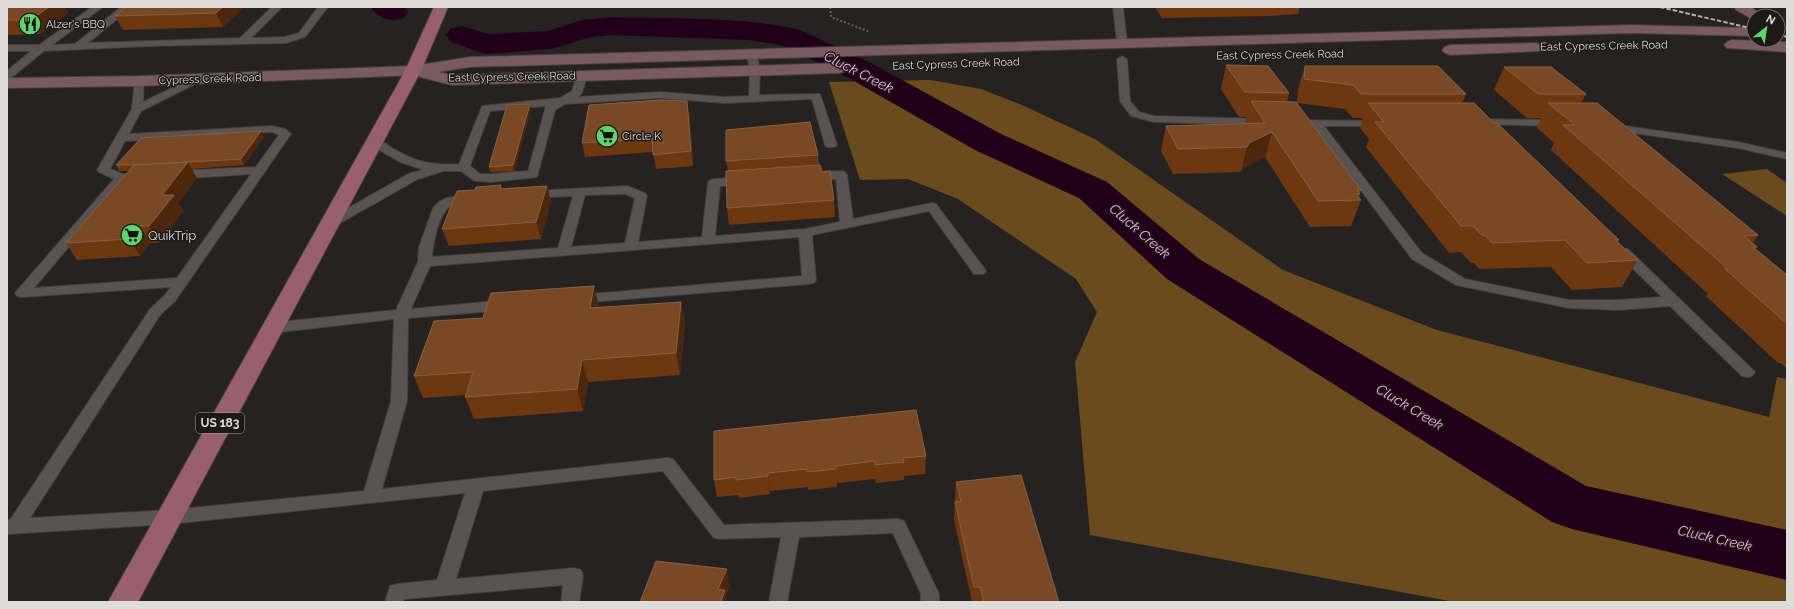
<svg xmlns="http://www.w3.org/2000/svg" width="1794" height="609" font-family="Raleway,sans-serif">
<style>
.forest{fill:#694b1e}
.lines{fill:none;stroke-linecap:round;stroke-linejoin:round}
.river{fill:#210019;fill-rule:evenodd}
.lane-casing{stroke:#413e3d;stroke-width:2}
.secondary-casing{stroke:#413e3d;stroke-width:2}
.primary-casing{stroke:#413e3d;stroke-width:2}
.path{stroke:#64605f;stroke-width:2;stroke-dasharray:2 2;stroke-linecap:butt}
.lane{fill:#595453;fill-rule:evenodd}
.secondary{fill:#785a60;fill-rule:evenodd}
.primary{fill:#985f6e;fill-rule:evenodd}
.rail{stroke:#b2afaf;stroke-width:2;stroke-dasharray:4.5 2;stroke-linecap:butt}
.wall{fill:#6d370f}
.shaded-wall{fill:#4c270e}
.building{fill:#794925;stroke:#896042}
.labels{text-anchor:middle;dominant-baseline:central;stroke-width:3;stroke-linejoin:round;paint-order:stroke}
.far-poi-label{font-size:11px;fill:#dfdddc;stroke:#1d1918;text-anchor:start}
.far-street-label{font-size:11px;fill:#dfdddc;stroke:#1d1918}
.shield{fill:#1d1918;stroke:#a5a2a1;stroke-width:1}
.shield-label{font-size:12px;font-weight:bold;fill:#dfdddc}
.poi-label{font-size:13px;fill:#dfdddc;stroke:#1d1918;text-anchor:start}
.water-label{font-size:14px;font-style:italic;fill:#fda9e1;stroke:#1d1918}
</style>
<rect width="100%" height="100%" fill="#272222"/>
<path class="forest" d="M930 80 981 89 1022 105 1095 139 1283 270 1437 330 1769 417 1777 377 1787 379V602H1455L1090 535 1075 362 1097 312 1076 279 958 199 908 179 860 180 829 82Z
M1767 169 1787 183V216L1722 174Z"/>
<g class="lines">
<path class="river" d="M370 7H405L408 12 404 18C390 22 379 19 370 7Z
M611 17C671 19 742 16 800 30L871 63 1001 134 1107 182 1199 259 1586 486 1787 530V580L1572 529 1552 522 1167 279 1079 198 975 150 847 77 781 45 748 40 611 35 587 38 552 49 485 54 451 42 446 35 451 28 462 26 488 34 548 31 582 20Z"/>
<g class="lane-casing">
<path id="lane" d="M92 7H103L52 45 75 44 121 7H132L88 43 240 38 272 7H282L251 38 285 37 299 33 318 7H328L305 37 286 43 151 46 44 51 11 78 7 79V71L31 51H7V45H39Z
M1113 7H1123L1127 43 1125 45 1122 46 1117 43Z
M752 52 757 55 760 71 759 95 820 94 837 145 835 147H827L825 145 812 99 725 103 660 98 565 104 555 110 537 177 491 182 477 181 473 180 461 171H444L418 179 335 226H327L325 223 327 220 410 173 424 170 400 162 369 144 367 142 369 140C378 137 387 145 394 149 417 163 433 165 459 164L482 106 560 98 572 91 577 76 582 73 587 76 582 93 578 97 660 92 725 97 749 96 750 71 747 55ZM546 106 528 171 491 174H480L470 166 490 111Z
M1122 56 1127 59 1130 101 1139 112 1154 116 1263 119 1268 122 1263 125 1154 122 1131 116 1120 101 1117 59Z
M197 76 202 79 201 81 141 111 129 134 272 126 285 129 291 134 175 301 160 315 30 518 170 510 364 491 391 401 394 319 271 333 266 331 264 328 266 325 271 323 396 310 418 262 419 247 433 208 439 202 447 198 472 194 476 195 478 198 476 201C469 202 461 202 454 204 439 209 433 243 432 257L558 248 573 196 527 198 525 195 527 192 531 191 627 186 645 193 647 196 638 242 702 237 708 183 710 180 714 179 746 177 750 178 752 181 750 184 746 185 720 186 715 236 805 229 840 222 836 179H808L806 176 808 173 812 172 841 171 845 172 847 175 853 219 932 203 936 204 984 268 986 271 984 274H974L929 211 812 235 816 280 814 283 809 284 578 303 573 302 571 299 573 296 578 295 802 276 799 237 430 266 411 309 505 300 510 302 512 305 510 308 505 310 408 318 407 401 382 489 667 458 673 459 724 525 898 519 904 521 939 594V602H921V594L893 533 799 537 787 602H769L781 537 719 539 713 537 663 471 483 491 456 579 574 568 581 570 583 576 579 602H561L563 585 404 599 403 602H385L390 586 397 584 437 580 465 493 170 524 7 534V520H10L150 309 165 295 171 287 22 297 17 296 15 293 114 179 99 172 97 170 132 109 135 79 139 78 144 81 143 102ZM272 132 279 135 256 167 175 171 171 172 169 175 171 178 175 179 251 174 177 278 34 288 124 181 144 180 146 177 144 174H123L110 169 125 141ZM625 194 635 198 625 243 571 247 585 195Z
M1474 119 1557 120 1562 123 1557 126 1470 124 1469 122 1470 120Z
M1292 120 1383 121 1384 123 1379 126H1324L1422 253 1465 279 1569 300H1619L1662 297 1616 252 1618 249H1628L1755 372 1752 376 1747 377 1742 376 1670 306 1619 310 1569 308 1456 285 1412 259 1313 126 1288 125 1287 123Z
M1610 124 1738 142 1787 153V159L1738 148 1606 129 1604 127Z"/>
</g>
<g class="secondary-casing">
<path id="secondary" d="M1734 7H1751L1762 16H1754V20L1736 10Z
M1631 25 1754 28V36L1631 33 470 67 438 72 452 75 840 63 846 65 848 68 846 71 840 73 452 85 420 77 419 75 139 86 7 88V78L139 76 413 66 470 57Z
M1732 40 1787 42V52L1727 48 1724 45 1727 42Z
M1536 43 1541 45 1544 48 1541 51 1450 55 1445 53 1442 50 1445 47 1450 45Z"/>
</g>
<g class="primary-casing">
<path id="primary" d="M434 7H448L421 71 138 602H108L405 71Z"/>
</g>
<path class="path" d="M523 7H606
M830 7 831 17 870 32"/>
<use href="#lane" class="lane"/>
<use href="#secondary" class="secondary"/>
<use href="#primary" class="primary"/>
<path class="rail" d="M1660 7 1754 29
M1778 34 1787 37"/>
</g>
<path class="wall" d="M7 7H65L68 13 40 34 7 35Z
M244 7 223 27 123 30 115 16Z
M1155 7H1300L1298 14 1269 16 1162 18Z
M1226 65 1289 93 1287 102 1361 190 1359 197 1361 200 1351 226 1310 227 1265 157 1243 168 1241 172 1173 174 1161 151 1166 126 1245 123 1247 117H1239L1221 89Z
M1305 66 1466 94 1462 103 1494 123 1619 240 1618 242 1638 260 1622 287 1572 290 1551 267 1479 269 1474 263H1471L1461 252 1449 253 1366 147 1369 139 1360 128 1363 118H1353L1345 109 1297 103 1298 89Z
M1504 67 1586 94 1581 103 1758 235 1753 243 1757 247 1756 249 1787 275V369L1781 363H1778L1706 296 1708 294 1551 150 1554 143 1537 128 1541 118H1527L1494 90Z
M531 109 514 171 490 172 489 167Z
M690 115 693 166 656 169 653 152 585 157 582 143Z
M264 137 244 165 191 169 197 178 178 203 183 211 159 243H150L140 256 77 260 66 243 129 171H119L116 165Z
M818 155 819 165 834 200 835 217 729 225 727 208 728 171 726 161Z
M501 185 502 188 547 186 551 202 541 239 449 246 442 229 475 190Z
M594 286 599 307 681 302 685 323 680 375 588 382 583 411 474 419 465 397 466 395 423 398 414 376 483 318Z
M714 431 926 456 925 474 904 476V480L876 483 875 479 837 483V487L808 490V487L770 491V494L739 498 738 495 717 497 714 480Z
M956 482 1059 602H972L954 520Z"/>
<path class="shaded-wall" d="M49 7H65L68 13 40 34 31 20Z
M223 7H244L223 27 216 13Z
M687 101 690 115 693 166 691 151Z
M530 104 531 109 514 171 513 165Z
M261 131 264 137 244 165 241 159Z
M1272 132 1265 157 1243 168 1241 172 1247 147 1249 143Z
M188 162 197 178 178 203 183 211 159 243 149 226 162 195Z
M547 186 551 202 541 239 536 222Z
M140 226 150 243 140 256 129 239Z
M594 286 599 308H590Z
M681 302 685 323 680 375 676 353Z
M582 360 588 382 583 411 577 389Z
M768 473 770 491V494L768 476Z
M727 569 730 587 726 596 727 602H721L718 589Z"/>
<path class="building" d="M7 7H49L31 20H7Z
M126 7H223L216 13 115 16Z
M1226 65 1268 66 1289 93 1245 92Z
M1305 66H1438L1466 94H1361L1353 85 1304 79Z
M1504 67H1551L1586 94H1538Z
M661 100 687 101 691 151 653 155 652 138 582 143 589 105Z
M1251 101 1296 102 1361 190H1357L1360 194H1356L1361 200 1318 201 1272 132 1249 143 1247 147 1178 149 1166 126 1265 123Z
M1368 103H1474L1494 123H1497L1619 240H1615L1638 260 1587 263 1565 240 1492 243 1486 236H1483L1473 226H1461L1375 122H1384Z
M1548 103H1597L1758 235 1744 236 1757 247H1753L1787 275V324L1725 269H1728L1563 125H1575Z
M530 104 513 165 489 167 507 105Z
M810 122 818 155 726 161V130Z
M261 131 241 159 135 165H116L141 138Z
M188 162 162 195H174L149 226H140L129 239 66 243 134 165Z
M820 165 822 172 830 171 834 200 727 208 726 171Z
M501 185 500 189 547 186 536 222 442 229 457 191 475 190 476 187Z
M594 286 590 308 681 302 676 353 582 360 577 389 465 397 473 372 414 376 434 321 483 318 491 293Z
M916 410 926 456 903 458 904 462 875 465V461L836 466V469L807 472 806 469 768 473V476L736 480V477L714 480V431Z
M1021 475 1059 602H984L980 587H974L955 502 961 501 956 482Z
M656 561 727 569 718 589 725 590 721 602H640Z"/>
<defs>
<g id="restaurant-disc" transform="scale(1.15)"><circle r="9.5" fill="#5dd56d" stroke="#1d1918"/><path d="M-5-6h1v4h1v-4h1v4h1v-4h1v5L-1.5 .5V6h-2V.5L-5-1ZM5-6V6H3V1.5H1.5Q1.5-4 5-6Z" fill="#111"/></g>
<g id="supermarket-disc" transform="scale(1.15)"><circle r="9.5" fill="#5dd56d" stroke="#1d1918"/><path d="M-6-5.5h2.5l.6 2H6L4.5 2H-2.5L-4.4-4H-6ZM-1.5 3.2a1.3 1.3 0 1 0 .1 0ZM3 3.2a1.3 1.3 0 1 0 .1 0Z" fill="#111"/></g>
</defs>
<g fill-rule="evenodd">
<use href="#restaurant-disc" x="30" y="24"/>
<use href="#supermarket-disc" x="607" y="136"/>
<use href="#supermarket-disc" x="132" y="235"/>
</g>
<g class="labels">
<g class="far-poi-label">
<text x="46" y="24">Alzer's BBQ</text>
<text x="622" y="136">Circle K</text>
</g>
<g class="far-street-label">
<text transform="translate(1604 46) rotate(-1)">East Cypress Creek Road</text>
<text transform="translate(1280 55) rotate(-1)">East Cypress Creek Road</text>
<text transform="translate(956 64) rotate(-2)">East Cypress Creek Road</text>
<text transform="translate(512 77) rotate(-1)">East Cypress Creek Road</text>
<text transform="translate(210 79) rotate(-2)">Cypress Creek Road</text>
</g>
<rect class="shield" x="196" y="413" width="48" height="20" rx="3"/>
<g class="shield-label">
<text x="220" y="423">US 183</text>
</g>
<g class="poi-label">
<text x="148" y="235">QuikTrip</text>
</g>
<g class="water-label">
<text transform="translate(859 72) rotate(27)">Cluck Creek</text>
<text transform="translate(1140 231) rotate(41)">Cluck Creek</text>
<text transform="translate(1410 407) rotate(31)">Cluck Creek</text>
<text transform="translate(1715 538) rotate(13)">Cluck Creek</text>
</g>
</g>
<rect width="1794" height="609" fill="none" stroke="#dfdddc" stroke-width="16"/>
<g transform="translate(1766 28) rotate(30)"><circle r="19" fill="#1d1918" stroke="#6b6766"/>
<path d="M0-3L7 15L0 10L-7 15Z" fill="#5dd56d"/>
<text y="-6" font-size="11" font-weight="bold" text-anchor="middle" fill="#dfdddc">N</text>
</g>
</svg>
